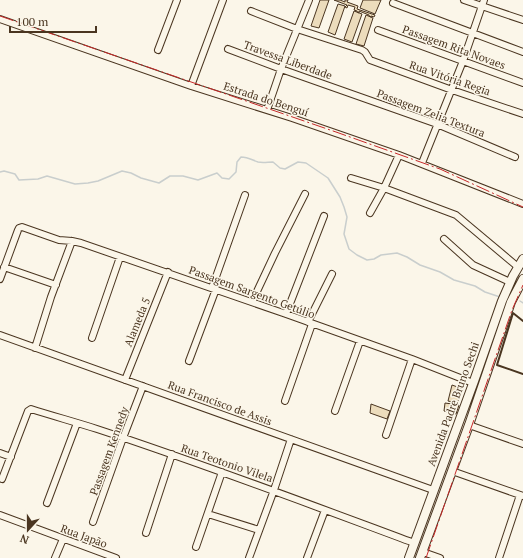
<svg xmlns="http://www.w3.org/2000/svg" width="523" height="558" font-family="'PT Serif',serif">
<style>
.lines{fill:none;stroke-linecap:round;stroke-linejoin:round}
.stream{stroke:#c9cecd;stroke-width:1.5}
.building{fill:#ecdcbc;stroke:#4a3520}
.minor-casing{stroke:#4a3520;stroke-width:8}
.major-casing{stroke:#4a3520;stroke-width:10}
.minor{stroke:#fbf6e9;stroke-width:6}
.major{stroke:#fbf6e9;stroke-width:8}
.wall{stroke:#4a3520;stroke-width:2}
.power{stroke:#c62828;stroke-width:1;stroke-dasharray:14 3 2 3;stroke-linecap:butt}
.labels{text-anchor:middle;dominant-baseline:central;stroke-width:3;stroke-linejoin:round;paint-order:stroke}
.street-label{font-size:11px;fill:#4a3520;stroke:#fbf6e9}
</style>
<rect width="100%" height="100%" fill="#fbf6e9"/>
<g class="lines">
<path class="stream" d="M0 172 4 171 15 174 19 180 38 179 47 176 75 184 88 183 98 181 122 171 131 173 141 178 159 183 170 176H183L198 180 217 173 222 178 229 179 236 172 237 162 241 157C248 157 252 160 258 162 263 163 268 162 273 162L280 168 285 169 298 162 306 163 328 178 340 197 344 207 347 217 344 234 349 249 357 255 367 260 374 259 381 255 397 253 407 257 420 265 440 272 454 280 475 286 485 292 500 297
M520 301 523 303"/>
</g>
<path class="building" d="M320 0H329L319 28 311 26Z
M334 0H340L345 2V0H348L347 2 358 6 357 9 375 15 374 17 371 16V17L369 16V15L359 11V13L357 12V11L354 10 355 7 348 5 347 8 345 7 347 5Z
M363 0H381L375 14 360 8Z
M338 4 345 6 335 35 328 32Z
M354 11 362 14 352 42 344 39Z
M366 15 373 18 364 46 356 44Z
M452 385 463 389 457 403 448 401Z
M445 403 459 405 456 414 444 411Z
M371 404 390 411 387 419 370 413Z"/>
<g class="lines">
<g class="minor-casing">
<path id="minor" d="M464 0 523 20
M393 3 523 52
M251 11 297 29 362 50 365 52 370 60 452 90 523 114
M0 19 191 86 292 118 399 155 523 204
M378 30 523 83
M228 49 281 69 437 124 515 157
M158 50 177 0
M191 86 223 0
M267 110 281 69 309 0
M422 163 463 61 484 0
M351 178 384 188 456 215 518 267
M370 213 384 188 399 155
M444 239 473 265 510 282
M4 267 56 285
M0 279 18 230 19 228 22 227 59 240 72 241 81 243 286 314 412 359 473 383
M212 288 245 195
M252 302 275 253 305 194
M286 314 324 216
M308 322 332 274
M0 335 433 490
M92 338 120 257
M35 348 51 297 72 241
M189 361 216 289
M125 380 168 272
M285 401 312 324
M335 411 360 341
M469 425 523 444
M386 435 412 359
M0 453 11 457
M452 471 523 496
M2 479 28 411 31 409C53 416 75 422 97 429 204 464 309 504 414 543
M47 503 77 423
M208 514 259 530
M0 515 116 558
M93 522 123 438 143 386
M146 533 172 454
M196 547 222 472
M423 552 440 558
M55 558 63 539
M249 558 274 490 291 439
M307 558 325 510
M499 558 520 495"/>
</g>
<g class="major-casing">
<path id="major" d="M409 558 474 381 502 301 513 276 523 259
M420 558 469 425 511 302 523 279"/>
</g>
<use href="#minor" class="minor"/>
<use href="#major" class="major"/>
<path class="wall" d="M523 321 513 313 497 365 523 374"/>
<path class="power" d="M0 16 336 132 440 169 523 207
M426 558 512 310 523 285"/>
</g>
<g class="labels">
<g class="street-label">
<text transform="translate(454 47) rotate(20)">Passagem Rita Novaes</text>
<text transform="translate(288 60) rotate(20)">Travessa Liberdade</text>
<text transform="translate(450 78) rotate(19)">Rua Vitória Regia</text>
<text transform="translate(266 99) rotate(18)">Estrada do Benguí</text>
<text transform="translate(431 113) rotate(21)">Passagem Zelia Textura</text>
<text transform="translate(252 292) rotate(20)">Passagem Sargento Getúlio</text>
<text transform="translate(137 322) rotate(-68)">Alameda 5</text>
<text transform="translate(220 403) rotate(20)">Rua Francisco de Assis</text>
<text transform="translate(453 404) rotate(-70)">Avenida Padre Bruno Sechi</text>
<text transform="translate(109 451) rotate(-70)">Passagem Kennedy</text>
<text transform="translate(227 463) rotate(19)">Rua Teotonio Vilela</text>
<text transform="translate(84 536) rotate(20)">Rua Japão</text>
</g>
</g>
<g transform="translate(28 530) rotate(201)" stroke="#fbf6e9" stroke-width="3" paint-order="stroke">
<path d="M0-3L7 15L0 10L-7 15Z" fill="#4a3520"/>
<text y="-6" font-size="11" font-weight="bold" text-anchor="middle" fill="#4a3520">N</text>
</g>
<path d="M10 26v6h86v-6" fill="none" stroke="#4a3520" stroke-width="2"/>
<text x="16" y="26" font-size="12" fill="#4a3520" stroke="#fbf6e9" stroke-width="3" paint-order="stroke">100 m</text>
</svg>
